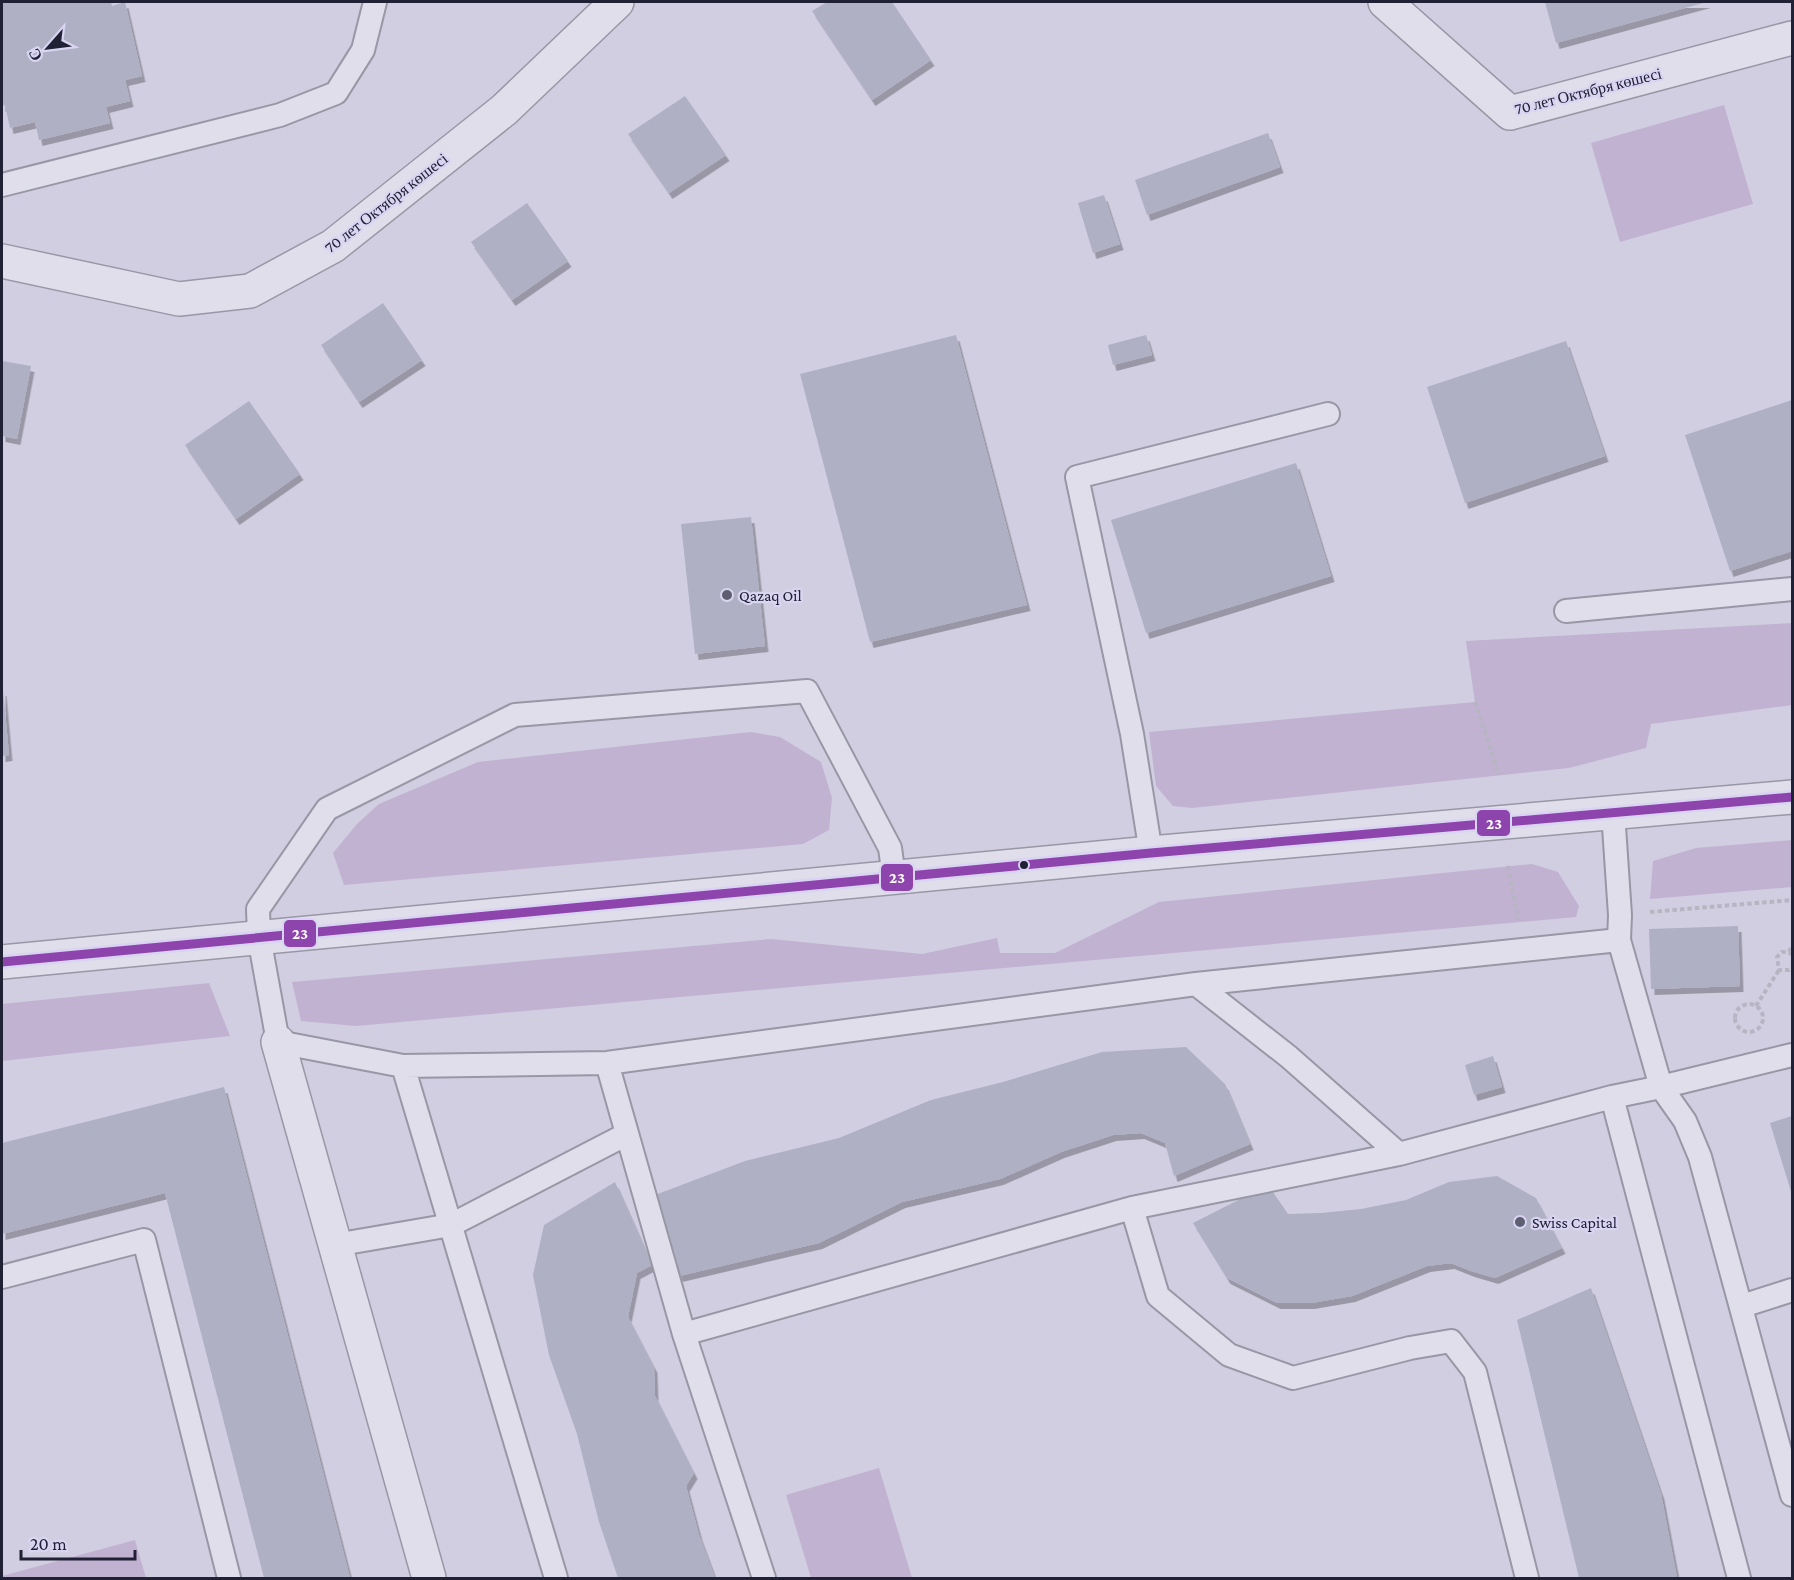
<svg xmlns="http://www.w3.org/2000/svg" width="1794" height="1580" font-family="'Crimson Pro',serif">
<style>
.green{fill:#c1b2d2}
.building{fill:#b0b0c4;filter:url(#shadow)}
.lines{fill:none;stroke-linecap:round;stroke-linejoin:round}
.service-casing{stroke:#9897a6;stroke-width:26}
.minor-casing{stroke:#9897a6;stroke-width:36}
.tertiary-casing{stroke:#9897a6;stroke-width:36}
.path{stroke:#b7b5c2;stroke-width:4;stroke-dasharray:4.5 3;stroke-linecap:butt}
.service{stroke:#e0deea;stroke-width:22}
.minor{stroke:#e0deea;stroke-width:33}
.tertiary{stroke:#e0deea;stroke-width:33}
.bus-1-casing{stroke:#d9d4f1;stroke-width:14}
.bus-1{stroke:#8e44ad;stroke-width:9}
.poi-dot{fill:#5e5e71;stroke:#d9d4f1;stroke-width:2}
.bus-dot{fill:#202134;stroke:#d9d4f1;stroke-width:2}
.labels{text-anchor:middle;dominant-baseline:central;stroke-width:4.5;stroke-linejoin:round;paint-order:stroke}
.street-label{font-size:16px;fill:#202134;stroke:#d9d4f1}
.poi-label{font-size:16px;fill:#202134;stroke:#d9d4f1;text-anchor:start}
.line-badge{stroke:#d9d4f1;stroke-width:2}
.badge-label{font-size:16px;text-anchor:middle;font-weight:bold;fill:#fff}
</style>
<defs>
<filter id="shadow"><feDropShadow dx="3.5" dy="6" stdDeviation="0" flood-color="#0004"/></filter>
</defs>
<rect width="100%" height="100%" fill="#d1cee1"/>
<path class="green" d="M1724 105 1753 204 1620 242 1591 143Z
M1792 623V705L1651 724 1646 748 1569 768 1192 808 1173 806 1156 786 1149 732 1475 702 1466 641Z
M751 732 780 737 821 762 832 798 829 830 803 844 344 885 333 853 357 824 379 804 478 762Z
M1792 840V887L1650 899 1653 861 1696 848Z
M1532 864 1558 872 1579 906 1576 917 356 1026 301 1021 292 982 771 939 922 954 997 938 1000 953H1055L1159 902Z
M209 983 230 1036 2 1061V1004Z
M879 1468 912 1578H811L786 1495Z
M135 1540 146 1578H2V1576Z"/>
<path class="building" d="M2 2H111L112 6 125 2 142 76 125 80 130 101 106 107 110 123 39 140 35 122 10 128 5 105 2 106Z
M827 2H892L931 60 872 100 812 11Z
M1545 2H1707L1556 43Z
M685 96 726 155 669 193 628 134Z
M1268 133 1280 167 1147 215 1135 180Z
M1104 195 1120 244 1093 253 1078 203Z
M527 203 568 261 512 300 471 242Z
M383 303 422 360 359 402 321 345Z
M956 335 1027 605 870 642 800 374Z
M1146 335 1152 355 1113 365 1108 345Z
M1566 341 1605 456 1465 503 1427 387Z
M2 361 31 366 17 439 2 436Z
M1792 400V551L1730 571 1685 435Z
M249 401 300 474 236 519 185 445Z
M1296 463 1331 576 1146 633 1111 520Z
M751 517 765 646 695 654 681 524Z
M2 690H3L9 755 2 756Z
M1738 926 1740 986 1651 989 1649 929Z
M1186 1047 1225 1084 1250 1144 1174 1176 1165 1143 1141 1133 1113 1135 1061 1152 1000 1179 902 1202 819 1243 679 1276 655 1195 745 1161 839 1138 931 1100 1003 1082 1102 1052Z
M1493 1056 1502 1087 1474 1095 1465 1065Z
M224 1087 350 1578H264L165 1193 2 1234V1143Z
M1792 1116V1195L1770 1123Z
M1497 1176 1536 1198 1562 1248 1495 1278 1471 1271 1451 1263 1427 1266 1352 1296 1311 1303H1277L1227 1278 1193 1223 1268 1185 1288 1214 1321 1213 1361 1209 1406 1200 1449 1182Z
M615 1182 652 1265 637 1273 628 1317 654 1367 655 1396 694 1473 686 1486 699 1535 715 1578H618L599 1522 577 1434 549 1355 533 1275 544 1225Z
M1591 1288 1661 1494 1677 1578H1579L1517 1320Z"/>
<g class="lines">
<g class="service-casing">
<path id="service" d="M2 185 280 115 336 93 363 50 375 2
M1566 611 1792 589
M1613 812 1620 915 1619 940 1661 1087 1685 1121 1700 1157 1792 1495
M1151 853 1132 734 1077 477 1328 414
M894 877 890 848 807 691 515 715 327 809 258 909 259 937 278 1042 403 1066 607 1063 1196 984 1619 940
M1196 984 1289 1057 1399 1154
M607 1063 684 1334 764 1578
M403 1066 556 1578
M1612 1097 1739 1578
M1132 1208 1158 1296 1229 1355 1293 1378 1410 1348 1451 1341 1475 1372 1527 1578
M335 1245 451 1225 627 1134
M2 1277 144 1240 229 1578
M1742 1306 1792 1290
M684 1334 1132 1208 1399 1154 1612 1097 1661 1087 1792 1055"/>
</g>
<g class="minor-casing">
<path id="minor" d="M1385 2 1510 113 1792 38
M2 261 179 299 250 291 333 246 504 110 617 2
M278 1042 429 1578"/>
</g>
<g class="tertiary-casing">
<path id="tertiary" d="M2 962 1151 853 1792 797"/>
</g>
<path class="path" d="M1475 702 1499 775
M1508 866 1518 920
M1650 912 1792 900
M1789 952 1792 946
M1792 955 1789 952H1782L1777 957 1779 970H1789L1792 967
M1735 1018a14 14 0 1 1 28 0a14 14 0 1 1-28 0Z
M1756 1006 1779 970"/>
<use href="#service" class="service"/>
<use href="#minor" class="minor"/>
<use href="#tertiary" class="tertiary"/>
<g class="bus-1-casing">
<path id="bus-1" d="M2 962 1151 853 1792 797"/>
</g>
<use href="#bus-1" class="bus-1"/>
</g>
<g class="poi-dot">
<circle cx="727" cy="595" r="6"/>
<circle cx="1520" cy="1222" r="6"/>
</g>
<circle class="bus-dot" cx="1024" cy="865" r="5"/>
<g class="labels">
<g class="street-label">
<text transform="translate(1588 91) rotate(-14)">70 лет Октября көшесі</text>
<text transform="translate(386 203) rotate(-38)">70 лет Октября көшесі</text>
</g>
<g class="poi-label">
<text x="739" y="595">Qazaq Oil</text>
<text x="1532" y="1222">Swiss Capital</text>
</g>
</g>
<g class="line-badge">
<rect x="1476" y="809" width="35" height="28" rx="6" fill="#8e44ad"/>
<rect x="880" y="863" width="34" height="29" rx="6" fill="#8e44ad"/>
<rect x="283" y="919" width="34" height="29" rx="6" fill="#8e44ad"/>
</g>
<g class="badge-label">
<text x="1494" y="829">23</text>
<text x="897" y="883">23</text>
<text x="300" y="939">23</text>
</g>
<rect width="1794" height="1580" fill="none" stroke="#202134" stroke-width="6"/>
<g transform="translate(48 48) rotate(242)" stroke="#d9d4f1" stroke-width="4.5" paint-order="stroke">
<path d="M0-4.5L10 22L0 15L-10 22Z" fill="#202134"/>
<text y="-9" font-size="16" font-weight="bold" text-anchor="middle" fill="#202134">С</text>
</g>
<path d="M21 1550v9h114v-9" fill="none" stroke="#202134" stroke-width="3"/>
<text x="30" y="1550" font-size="18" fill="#202134" stroke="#d9d4f1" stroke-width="4.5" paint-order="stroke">20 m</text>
</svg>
